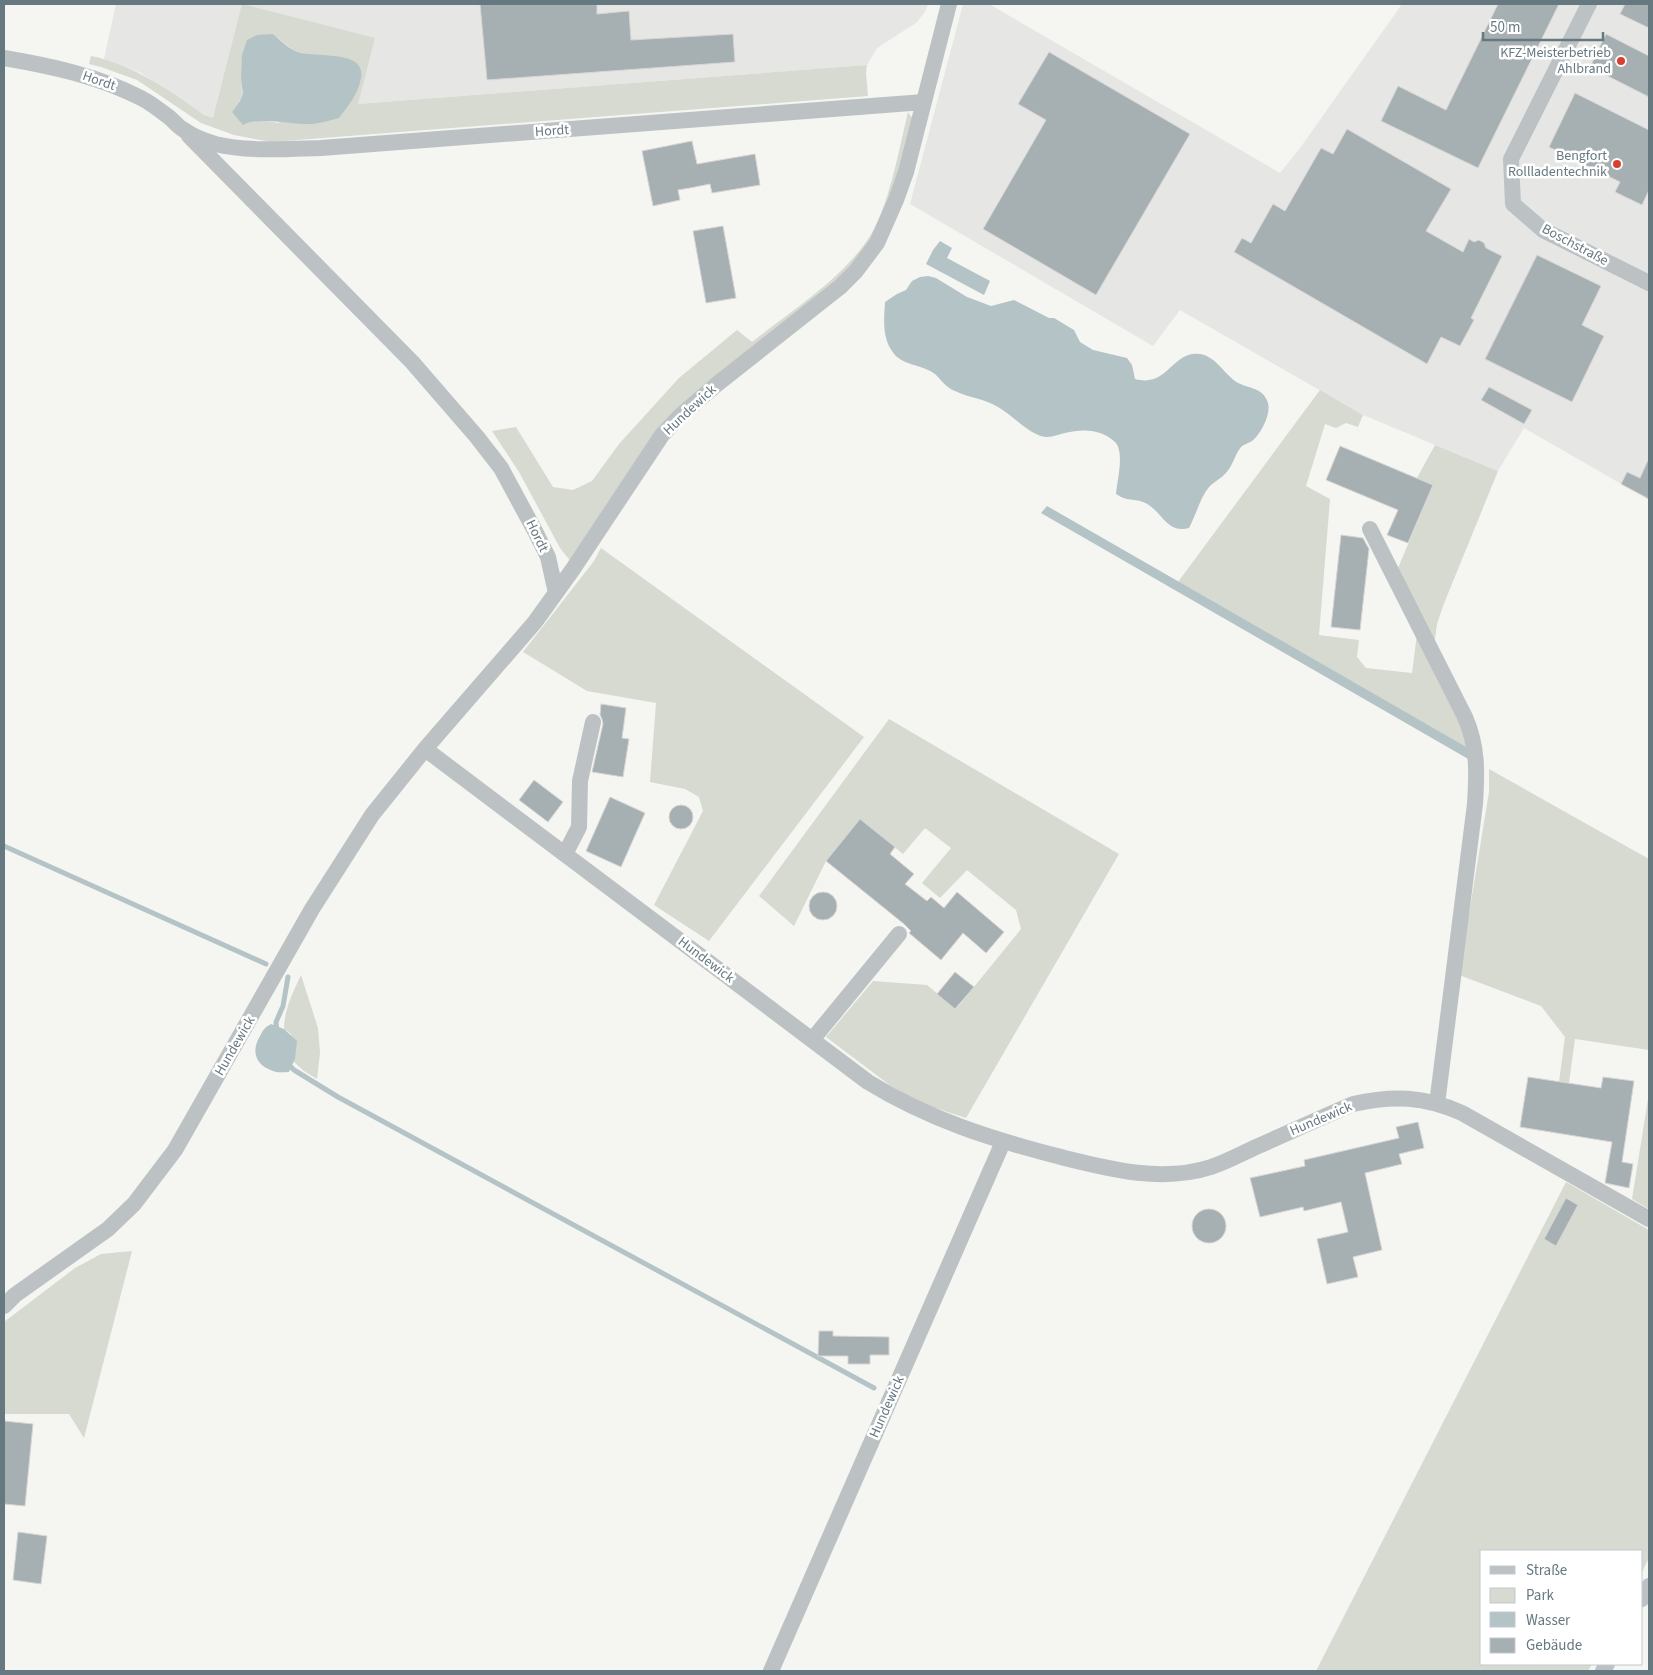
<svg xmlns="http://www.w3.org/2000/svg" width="1653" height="1675" font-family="'Source Sans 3',sans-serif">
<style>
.built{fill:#e6e6e5}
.green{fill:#d6dad1;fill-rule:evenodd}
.water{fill:#b4c3c5}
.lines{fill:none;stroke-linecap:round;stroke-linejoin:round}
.stream{stroke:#b4c3c5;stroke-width:5}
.building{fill:#a6afb2;stroke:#d7d6d5}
.minor{stroke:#bcc2c4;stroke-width:16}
.poi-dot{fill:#d73f30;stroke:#fff;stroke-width:2}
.labels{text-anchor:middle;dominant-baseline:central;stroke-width:5;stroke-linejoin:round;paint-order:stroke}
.poi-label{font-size:14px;fill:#667981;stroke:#fff;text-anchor:end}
.street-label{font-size:14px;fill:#667981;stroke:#fff}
</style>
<rect width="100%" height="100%" fill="#f5f5f2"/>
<path class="built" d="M116 4H928L925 12 916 23 877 48 867 65 358 104 213 118 204 115 141 73 104 59Z
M963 4H989L1280 173 1300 148 1402 4H1649V500L1524 428 1498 471 1363 415 1180 310 1153 346 910 204Z"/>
<path class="green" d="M242 4 375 38 358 104 867 65 866 73 868 96 271 142 234 135 201 123 137 80 101 67 89 64 91 56C134 65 169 90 204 115L213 118ZM273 34 295 51 307 54 279 123 259 120 247 123 232 112C242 99 243 95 241 79Z
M908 112 913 119 897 191 857 264 685 405 572 563 560 548 519 472 492 431 516 427 553 487 573 490 592 481 619 444 679 378 737 330 752 342C791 311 850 274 874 229 891 196 899 149 908 112Z
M1320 390 1363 415 1358 427 1346 423 1336 428 1325 424 1306 486 1330 499 1319 635 1359 640 1357 657 1366 668 1412 673 1417 634 1465 725 1470 749 1178 582Z
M1435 445 1498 471 1443 606 1437 624 1434 646 1398 568 1433 485 1417 478Z
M601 548 864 737 709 941 654 905 703 811 699 797 685 789 650 782 656 703 587 691 523 652 594 561Z
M889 719 1119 854 966 1118 917 1102 891 1086 826 1037 873 981 927 985 956 1009 1021 929 1016 910 967 870 940 898 922 883 951 848 925 828 903 854 860 819 826 861 794 926 759 896Z
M1489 769 1649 859V1050L1575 1039 1569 1083 1559 1082 1565 1037 1541 1006 1459 975 1489 792Z
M301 975 318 1028 320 1053 317 1079 304 1071 294 1062 295 1058 291 1034 284 1029C284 1010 293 992 301 975Z
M1649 1093V1209L1632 1199Z
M1566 1182 1649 1230V1558L1642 1572V1551H1482V1664H1592L1588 1671H1316Z
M132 1251 84 1438 69 1414H4V1322L75 1268 101 1254Z"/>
<path class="water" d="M273 34C280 40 287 47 295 51 312 59 367 48 361 78 358 94 349 105 339 118 331 120 321 123 312 124 293 125 259 116 243 125L232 112 240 101 243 93 241 79 242 55 247 40 257 35Z
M940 241 952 248 947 258 990 281 984 295 926 264 933 250Z
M928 276 936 278 967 297 991 306 1014 300 1049 318H1054L1074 330 1080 342 1093 350 1127 358 1132 365 1135 379C1168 388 1172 351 1199 354 1214 355 1223 372 1235 381 1246 389 1263 386 1268 403 1271 414 1261 434 1252 441 1249 443 1245 444 1242 446 1236 452 1234 462 1229 469 1224 477 1215 481 1209 487 1200 498 1196 515 1189 528 1165 534 1163 510 1143 502 1132 498 1128 502 1116 494 1117 481 1125 452 1115 442 1099 428 1081 429 1061 434 1057 435 1051 437 1046 437 1031 436 1012 415 998 407 983 398 969 398 955 391 947 388 941 380 935 374 922 364 901 366 892 351 882 337 884 318 885 302L897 294 906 290 912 281 920 277Z
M1047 506 1470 749V760L1041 513Z
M271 1024 284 1029 297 1041 295 1059 289 1072C284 1072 277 1073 273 1071 255 1065 251 1051 260 1036 263 1030 265 1027 271 1024Z"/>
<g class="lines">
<path class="stream" d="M4 846 266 964
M277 1032 276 1022 283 1006 288 977
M287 1063 294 1070 338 1097 874 1388"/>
</g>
<path class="building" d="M480 4H597V14L629 11 631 40 733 34 735 62 487 80Z
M1498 4H1559L1478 168 1381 121 1398 86 1446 110Z
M1625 4H1649V28L1620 14Z
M1606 34 1649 56V97L1590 67Z
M1049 52 1190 134 1096 295 983 229 1046 120 1018 104Z
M1575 93 1649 130V190L1642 205 1615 192 1620 182 1549 147Z
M1347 129 1451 189 1426 231 1463 252 1469 239 1474 242 1479 240 1484 243 1486 248 1502 256 1471 318 1474 320 1460 346 1441 337 1427 364 1234 252 1242 238 1251 243 1273 204 1285 211 1321 148 1333 154Z
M692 141 697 164 755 154 760 185 712 193 710 184 690 188 678 190 680 200 653 206 642 151Z
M723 226 736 298 706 303 693 231Z
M1537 255 1601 286 1582 325 1604 336 1572 402 1485 359Z
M1489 387 1532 410 1524 424 1481 400Z
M1340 446 1433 485 1408 543 1387 535 1398 510 1326 480Z
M1649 458V499L1621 484 1627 472 1640 478Z
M1341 535 1363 538 1369 549 1360 630 1331 627Z
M601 704 626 708 622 738 629 739 623 777 592 772 603 724 602 719 600 715Z
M534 780 563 802 548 822 519 800Z
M610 797 645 813 621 867 586 851Z
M669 817a12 12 0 1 1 24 0a12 12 0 1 1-24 0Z
M860 819 895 847 890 854 914 874 905 884 927 901 931 897 944 908 957 892 1004 932 986 953 963 933 941 960 909 933 911 931 904 924 826 861Z
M809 906a14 14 0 1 1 28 0a14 14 0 1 1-28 0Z
M955 972 974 987 955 1009 937 994Z
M1528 1077 1601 1088 1603 1077 1634 1081 1622 1162 1633 1164 1629 1188 1605 1183 1612 1142 1520 1127Z
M1418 1122 1424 1148 1399 1154 1402 1164 1365 1173 1382 1250 1353 1257 1358 1277 1327 1284 1317 1239 1348 1232 1341 1202 1304 1211 1303 1207 1260 1217 1250 1178 1305 1166 1304 1160 1399 1138 1396 1127Z
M1566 1198 1578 1205 1556 1246 1544 1239Z
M1192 1226a17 17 0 1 1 34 0a17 17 0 1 1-34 0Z
M819 1331H833V1336L889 1337V1355H870V1364H848V1356H818Z
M4 1421 33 1424 25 1506 4 1504Z
M18 1532 47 1536 41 1584 13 1580Z"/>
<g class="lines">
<path class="minor" d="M1589 4 1511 159 1513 204 1543 230 1649 283
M4 58C51 66 98 76 141 98 151 103 161 111 170 118 174 121 178 127 184 130 192 136 205 141 215 144 249 152 287 149 321 148L924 102
M189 136 412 362 477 437 501 468 535 531 548 557 556 593
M1370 529 1465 717C1478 747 1477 772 1475 804L1437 1104
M425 749 868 1082C930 1120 991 1139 1061 1157 1109 1169 1162 1183 1211 1167 1226 1162 1241 1154 1256 1147 1288 1133 1320 1118 1353 1104 1393 1095 1424 1096 1462 1113L1649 1219
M565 854 579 827 580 781 593 722
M812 1040 899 934
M4 1306 15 1295 108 1229 134 1204 175 1150 312 909 372 815 425 749 535 622 573 569 662 435 681 415 716 385 840 287 856 271 877 243 896 200 906 172 949 4
M1642 1599 1649 1586
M771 1671 1003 1142
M1603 1671 1607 1664"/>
</g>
<g class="poi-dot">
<circle cx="1621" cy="61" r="5"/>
<circle cx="1617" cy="164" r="5"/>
</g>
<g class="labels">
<g class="poi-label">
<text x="1611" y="53">KFZ-Meisterbetrieb<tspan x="1611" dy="16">Ahlbrand</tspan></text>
<text x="1607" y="156">Bengfort<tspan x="1607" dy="16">Rollladentechnik</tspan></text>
</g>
<g class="street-label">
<text transform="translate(99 81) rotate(19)">Hordt</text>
<text transform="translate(552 131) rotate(-4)">Hordt</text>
<text transform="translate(1575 245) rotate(28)">Boschstraße</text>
<text transform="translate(690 410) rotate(-43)">Hundewick</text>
<text transform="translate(537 536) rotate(64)">Hordt</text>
<text transform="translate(706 960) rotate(37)">Hundewick</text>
<text transform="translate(235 1046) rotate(-60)">Hundewick</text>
<text transform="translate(1321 1119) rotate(-23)">Hundewick</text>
<text transform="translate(887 1407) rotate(-66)">Hundewick</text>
</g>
</g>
<rect width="1653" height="1675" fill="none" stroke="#667981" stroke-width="10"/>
<rect x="1480" y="1550" width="162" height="115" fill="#ffffff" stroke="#c2c9cd"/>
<rect x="1490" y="1566" width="25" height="8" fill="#bcc2c4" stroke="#c2c9cd"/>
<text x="1526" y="1575" font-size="15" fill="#667981">Straße</text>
<rect x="1490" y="1588" width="25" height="15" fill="#d6dad1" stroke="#c2c9cd"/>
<text x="1526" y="1600" font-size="15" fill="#667981">Park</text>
<rect x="1490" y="1612" width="25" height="15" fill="#b4c3c5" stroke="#c2c9cd"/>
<text x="1526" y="1625" font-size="15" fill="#667981">Wasser</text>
<rect x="1490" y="1638" width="25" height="15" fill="#a6afb2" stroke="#c2c9cd"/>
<text x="1526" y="1650" font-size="15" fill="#667981">Gebäude</text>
<path d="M1483 32v8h120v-8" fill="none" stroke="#667981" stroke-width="2.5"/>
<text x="1490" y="32" font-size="15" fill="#667981" stroke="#ffffff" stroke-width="4" paint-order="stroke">50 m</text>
</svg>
